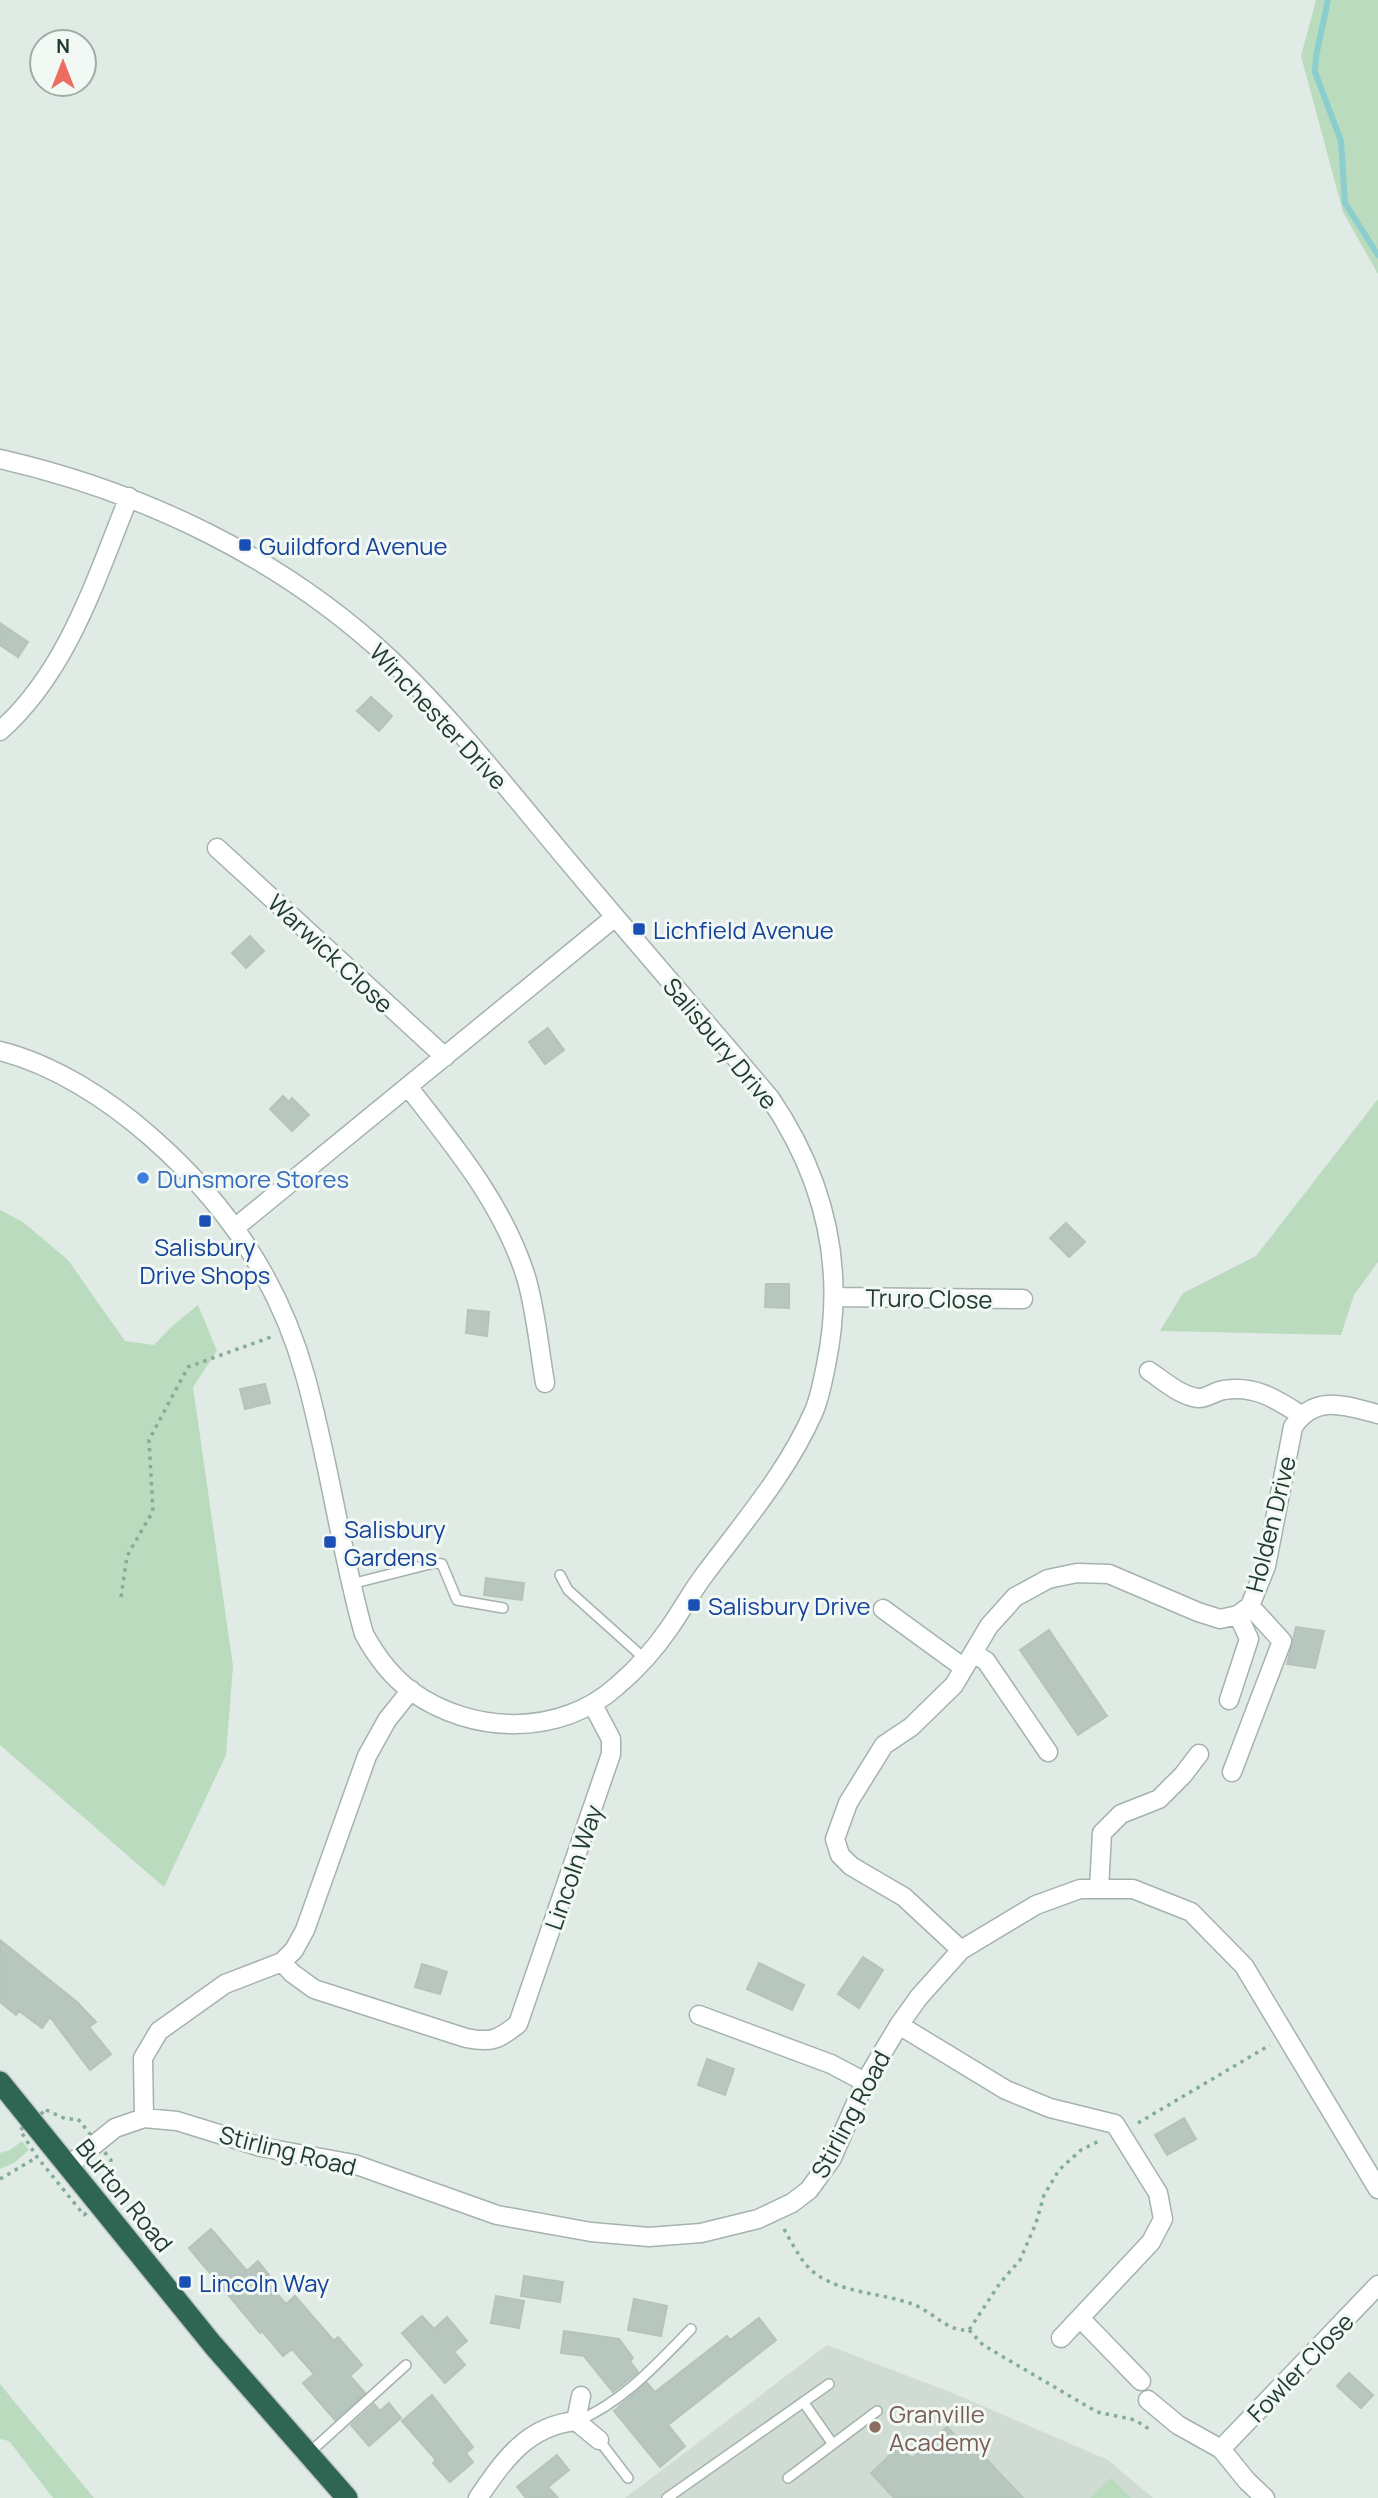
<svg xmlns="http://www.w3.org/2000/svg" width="1378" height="2498" font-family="Manrope,sans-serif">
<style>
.built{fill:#d0dbd4}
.green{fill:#bbdbbf}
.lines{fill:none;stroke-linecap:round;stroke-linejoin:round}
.stream{stroke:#8ccdce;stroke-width:6}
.building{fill:#b7c6be;stroke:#b4c4bb;stroke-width:2}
.lane-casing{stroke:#a4b3ab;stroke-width:12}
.street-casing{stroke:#a4b3ab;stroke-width:21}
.highway-casing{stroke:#c1c8c5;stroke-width:24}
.path{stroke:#83ad9a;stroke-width:3.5;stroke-dasharray:3.5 5;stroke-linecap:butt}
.lane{stroke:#fff;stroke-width:9}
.street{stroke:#fff;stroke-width:18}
.highway{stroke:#2f6653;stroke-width:21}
.transit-dot{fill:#1a4fb4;stroke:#f2f8f4;stroke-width:2.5}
.shop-dot{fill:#3f7fe0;stroke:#f2f8f4;stroke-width:2.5}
.education-dot{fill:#8d6e63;stroke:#f2f8f4;stroke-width:2.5}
.labels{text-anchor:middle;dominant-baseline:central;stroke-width:6;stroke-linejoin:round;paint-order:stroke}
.transit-label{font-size:24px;fill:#164399;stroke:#f2f8f4;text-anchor:start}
.street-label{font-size:24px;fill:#223b31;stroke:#f2f8f4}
.shop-label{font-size:24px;fill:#366cbe;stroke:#f2f8f4;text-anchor:start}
.education-label{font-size:24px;fill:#785e54;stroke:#f2f8f4;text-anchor:start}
</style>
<rect width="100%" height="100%" fill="#e1ebe5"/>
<path class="built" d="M827 2345 955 2394 1108 2460 1153 2498H625Z"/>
<path class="green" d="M1316 0H1378V274L1343 212 1301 56Z
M1378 1099V1262L1354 1295 1341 1335 1160 1331 1183 1293 1256 1256Z
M0 1210 23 1222 68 1260 125 1341 154 1345 172 1326 198 1305 217 1351 193 1387 233 1666 226 1755 164 1887 0 1745Z
M22 2141 29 2150 14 2163 0 2169V2153L10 2150Z
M0 2384 94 2498H53L9 2441 0 2439Z
M1111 2478 1131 2498H1090Z"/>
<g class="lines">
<path class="stream" d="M1328 0 1316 56 1315 72 1341 141 1345 203 1378 255"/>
</g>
<path class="building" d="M0 623 28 642 18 657 0 645Z
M371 697 392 716 379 731 357 711Z
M250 936 264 951 246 968 232 953Z
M548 1028 564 1050 545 1064 529 1042Z
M283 1096 289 1102 292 1098 309 1115 292 1131 270 1109Z
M1066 1223 1085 1242 1069 1257 1050 1238Z
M766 1284H789V1308L765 1307Z
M468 1310 489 1312 487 1336 466 1333Z
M265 1384 270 1403 245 1409 240 1389Z
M486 1578 524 1583 522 1600 484 1595Z
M1296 1627 1324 1631 1315 1668 1287 1664Z
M1049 1630 1107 1716 1078 1735 1020 1650Z
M0 1940 77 2002 96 2022 89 2027 111 2054 90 2070 50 2017 42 2028 19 2011 16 2015 0 2002Z
M863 1957 883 1970 859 2008 838 1994Z
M759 1963 804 1985 792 2010 747 1989Z
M422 1964 447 1972 440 1994 415 1987Z
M707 2059 734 2069 725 2095 698 2085Z
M1184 2118 1196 2139 1167 2155 1155 2135Z
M211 2229 247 2271 258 2261 269 2275 264 2279 286 2304 295 2296 334 2341 338 2337 362 2365 350 2376 365 2393 335 2420 303 2383 314 2374 292 2349 283 2356 262 2331 260 2333 189 2248Z
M524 2276 563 2282 560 2302 521 2296Z
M496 2296 524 2301 519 2328 491 2323Z
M634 2299 667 2306 661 2336 628 2330Z
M422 2316 434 2329 447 2317 467 2341 454 2352 465 2365 445 2383 402 2333Z
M759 2318 776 2340 668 2425 685 2446 660 2467 614 2411 647 2383 655 2392 727 2336 730 2340Z
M564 2331 619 2339 633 2358 630 2361 638 2372 613 2392 584 2356 561 2353Z
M1349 2373 1373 2395 1361 2408 1337 2386Z
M432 2395 473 2447 466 2453 473 2462 450 2482 433 2463 436 2460 402 2421Z
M389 2403 401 2418 369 2446 351 2425 374 2404 380 2411Z
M947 2427 969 2451 974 2446 1023 2498H894L871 2473 900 2446 912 2459Z
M557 2455 569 2470 548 2487 558 2498H526L517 2487Z"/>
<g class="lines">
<g class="lane-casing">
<path id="lane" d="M560 1575 568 1590 645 1659
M351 1584 434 1563 442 1564 457 1600 503 1608
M804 2403 832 2443
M577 2421C622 2403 658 2363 691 2329
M599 2440 628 2478
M309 2453 406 2365
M788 2478 877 2411
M667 2498 829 2384"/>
</g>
<g class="street-casing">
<path id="street" d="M0 459C144 492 282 558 390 659 455 721 511 793 568 861 635 941 703 1019 770 1098 825 1179 846 1269 826 1365 823 1380 820 1397 814 1411 788 1471 744 1522 705 1574 692 1591 682 1610 670 1627 655 1649 637 1669 617 1686 560 1737 472 1735 411 1691 391 1676 376 1656 364 1634 340 1549 329 1460 305 1375 279 1281 224 1201 151 1137 109 1100 55 1065 0 1051
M0 731C68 671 96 578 129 497
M217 848 445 1057
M409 1088C455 1147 503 1204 526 1277 536 1311 539 1348 545 1383
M236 1227 615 917
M834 1297 1023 1299
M1149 1371C1163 1380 1180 1396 1198 1398 1206 1399 1215 1391 1224 1390 1255 1385 1276 1399 1301 1415
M883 1609 964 1668
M973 1653 986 1661 1048 1752
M1229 1700 1249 1639 1238 1615
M1232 1772 1282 1641 1250 1606
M1099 1889 1102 1833 1121 1814 1159 1799 1183 1775 1199 1754
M961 1950 904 1897 851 1866 840 1855 835 1839 848 1803 884 1745 911 1727 954 1685 989 1626 1015 1597 1048 1579 1077 1573 1109 1574 1198 1612 1220 1619 1238 1615 1250 1606 1266 1566 1293 1427C1315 1393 1346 1406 1378 1414
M282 1962 294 1950 305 1930 367 1756 387 1720 411 1690
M699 2015 831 2064 865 2082
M899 2025 1006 2090 1050 2108 1115 2124 1158 2193 1163 2219 1151 2242 1061 2338
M144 2118 143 2058 159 2031 225 1984 282 1962 292 1973 314 1989 466 2038C491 2043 498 2040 518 2024L611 1754V1739L593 1705
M68 2166 115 2128 144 2118 177 2121 261 2147 354 2164 497 2215 591 2232 649 2237 701 2233 758 2219 792 2203 809 2190 832 2158 865 2082 899 2025 919 1997 961 1950 1036 1905 1080 1889H1133L1191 1912 1244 1966 1378 2189
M1080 2318 1141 2381
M581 2396 576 2421 599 2440
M1148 2400 1178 2425 1221 2449 1247 2481 1265 2498
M1221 2449 1378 2285
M478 2498C504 2460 527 2426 576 2421"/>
</g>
<g class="highway-casing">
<path id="highway" d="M0 2082 213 2345 347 2498"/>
</g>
<path class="path" d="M121 1597 127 1556 153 1511 149 1440 188 1367 271 1337
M46 2110 66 2119H78L111 2160 109 2180 113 2192 84 2215 37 2157 20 2130Z
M1138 2123 1270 2045
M0 2179 34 2159
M784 2229C790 2240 796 2251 803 2261 827 2294 878 2291 912 2304 933 2311 946 2332 969 2330L1000 2283 1020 2260 1036 2223 1044 2195 1059 2170 1081 2150 1099 2141
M969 2330 983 2345 1097 2412 1135 2420 1149 2429"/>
<use href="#lane" class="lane"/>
<use href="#street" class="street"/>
<use href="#highway" class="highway"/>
</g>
<g class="transit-dot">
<rect x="238" y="538" width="14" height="14" rx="3.5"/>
<rect x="632" y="922" width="14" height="14" rx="3.5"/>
<rect x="198" y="1214" width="14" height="14" rx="3.5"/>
<rect x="323" y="1535" width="14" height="14" rx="3.5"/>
<rect x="687" y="1598" width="14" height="14" rx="3.5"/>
<rect x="178" y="2275" width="14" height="14" rx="3.5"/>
</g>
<circle class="shop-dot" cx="143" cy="1178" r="7"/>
<circle class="education-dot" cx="875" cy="2427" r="7"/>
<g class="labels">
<g class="transit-label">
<text x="259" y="545">Guildford Avenue</text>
<text x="653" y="929">Lichfield Avenue</text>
<text x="205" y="1246" text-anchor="middle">Salisbury<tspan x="205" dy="28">Drive Shops</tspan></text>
<text x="344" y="1528">Salisbury<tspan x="344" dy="28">Gardens</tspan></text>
<text x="708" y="1605">Salisbury Drive</text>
<text x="199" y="2282">Lincoln Way</text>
</g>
<g class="street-label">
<text transform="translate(439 716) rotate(47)">Winchester Drive</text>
<text transform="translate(331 953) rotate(43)">Warwick Close</text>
<text transform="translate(721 1043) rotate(50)">Salisbury Drive</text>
<text transform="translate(929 1298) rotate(1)">Truro Close</text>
<text transform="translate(1270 1524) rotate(-76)">Holden Drive</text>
<text transform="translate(573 1867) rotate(-71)">Lincoln Way</text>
<text transform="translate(850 2114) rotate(-62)">Stirling Road</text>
<text transform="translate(288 2150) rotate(14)">Stirling Road</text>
<text transform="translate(125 2195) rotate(51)">Burton Road</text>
<text transform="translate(1300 2367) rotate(-46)">Fowler Close</text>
</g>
<g class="shop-label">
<text x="157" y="1178">Dunsmore Stores</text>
</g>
<g class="education-label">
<text x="889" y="2413">Granville<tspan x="889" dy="28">Academy</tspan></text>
</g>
</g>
<g transform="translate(63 63)"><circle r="33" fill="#f2f8f4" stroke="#9faca6" stroke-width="2"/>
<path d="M0-5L12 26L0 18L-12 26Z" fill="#ec6d5f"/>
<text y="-10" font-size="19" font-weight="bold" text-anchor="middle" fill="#223b31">N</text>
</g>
</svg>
